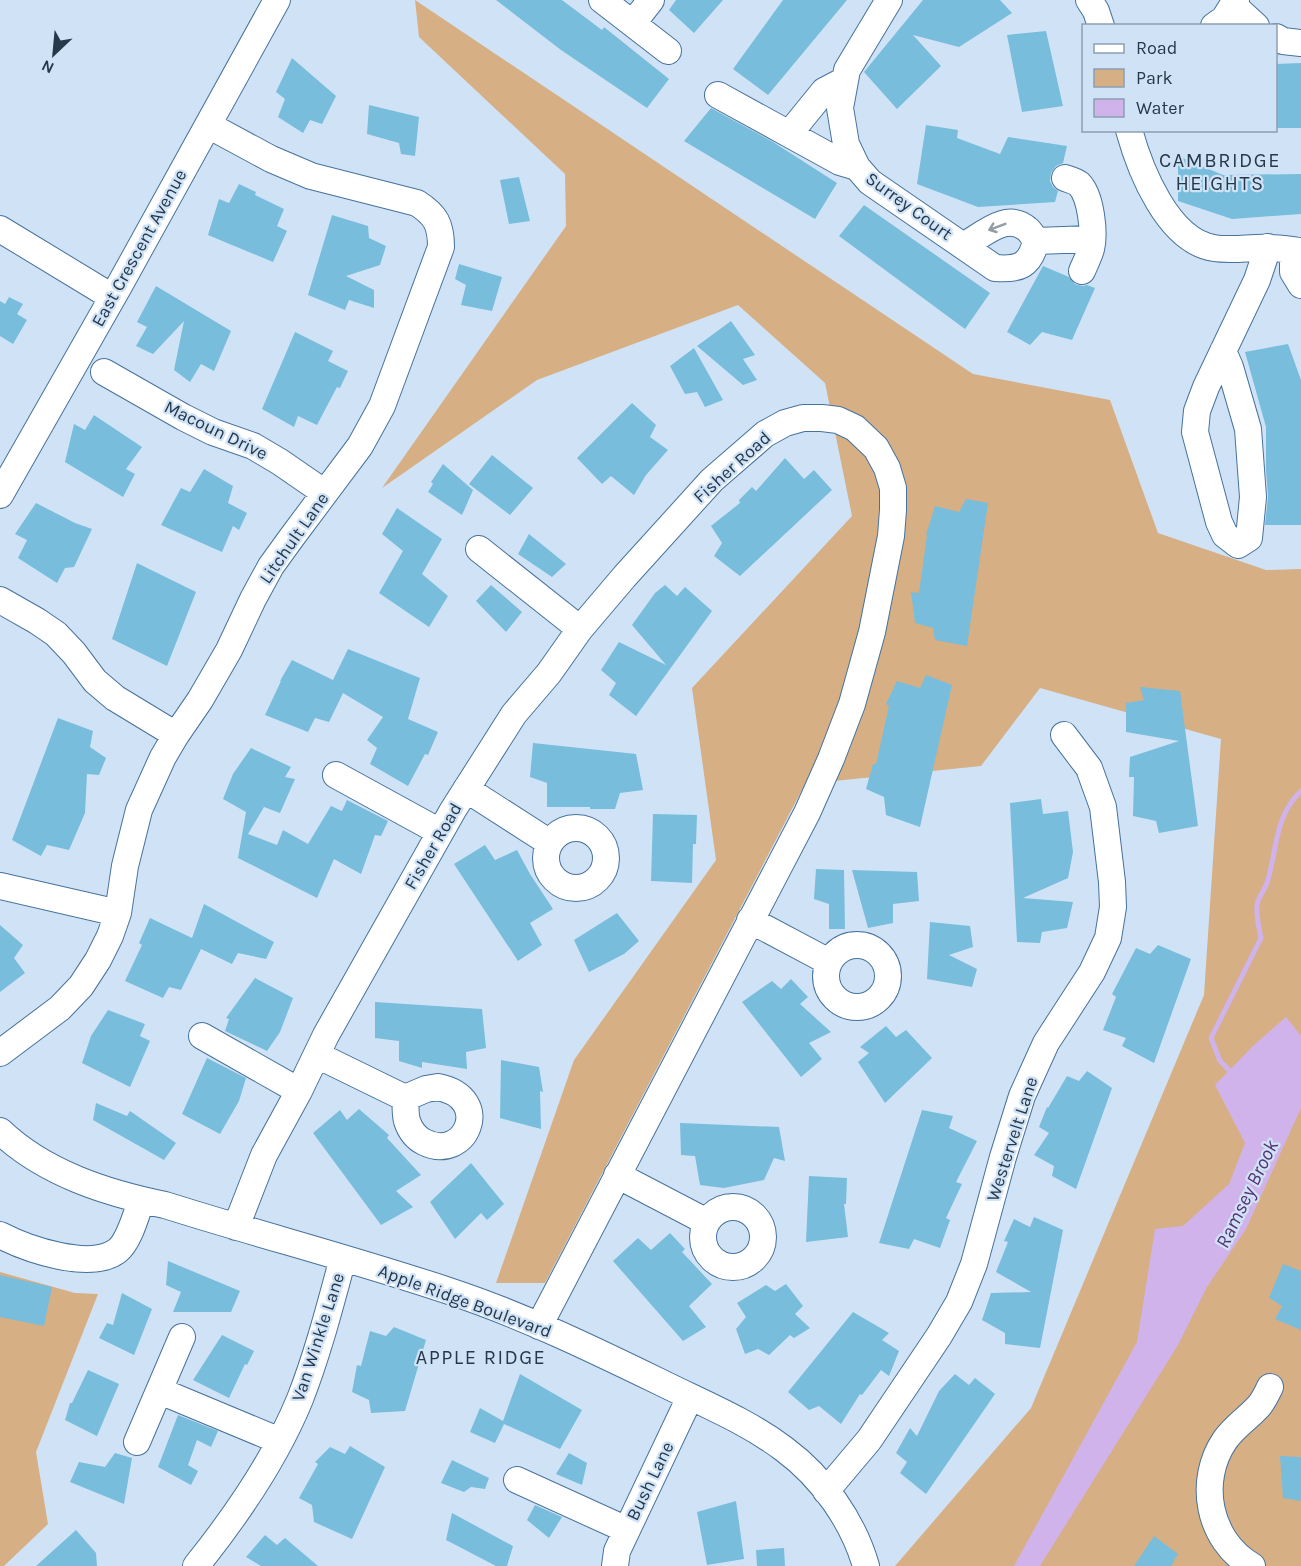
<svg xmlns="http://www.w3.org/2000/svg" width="1301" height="1566" font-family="Karla,sans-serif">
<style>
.green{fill:#d7af84}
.water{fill:#d0b3eb}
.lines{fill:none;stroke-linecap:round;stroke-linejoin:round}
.stream{stroke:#d0b3eb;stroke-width:5}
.building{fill:#78bddb}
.minor-casing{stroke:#46729c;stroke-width:28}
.minor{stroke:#fff;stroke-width:26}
.oneway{stroke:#929ca5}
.labels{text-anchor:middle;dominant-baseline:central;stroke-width:4.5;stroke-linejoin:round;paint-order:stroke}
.street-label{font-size:18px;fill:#25394b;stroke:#d0e3f6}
.neighbourhood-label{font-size:20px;letter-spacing:1.5px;fill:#25394b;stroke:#d0e3f6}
.water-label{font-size:20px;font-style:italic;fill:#563173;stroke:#d0e3f6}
</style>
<rect width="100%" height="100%" fill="#d0e3f6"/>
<path class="green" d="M415 0 973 374 1110 400 1158 533 1266 570 1301 569V1566H895L1031 1408 1204 995 1221 739 1040 688 981 766 805 784 545 1283H496L574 1060 716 860 692 688 852 516 825 383 738 305 537 380 382 488 566 226 565 174 419 37Z
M0 1272 75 1293 98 1294 36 1452 48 1524 4 1566H0Z"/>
<path class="water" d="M1286 1017 1301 1036V1108L1246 1229 1207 1287 1178 1345 1040 1566H1014L1137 1342 1155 1229 1183 1226 1229 1184 1245 1143 1215 1085 1253 1046Z"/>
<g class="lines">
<path class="stream" d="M1234 1075 1220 1061 1211 1038 1261 938C1259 928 1256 916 1257 905 1258 897 1264 891 1267 883 1277 852 1274 816 1301 791"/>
</g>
<path class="building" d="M496 0H562L602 30 604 27 669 79 647 108 561 50Z
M676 0H723L694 33 669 10Z
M783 0H847L768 95 733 69Z
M923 0H1000L1012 13 959 47 913 35 941 66 897 109 864 72Z
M1046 31 1063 106 1022 112 1007 35Z
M292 58 336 96 322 124 310 120 303 133 278 117 285 99 276 92Z
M1301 63V128H1275V64Z
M369 105 419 117 415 156 401 154 399 143 367 134Z
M711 108 773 142 837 183 815 219 684 141Z
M926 125 958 130 957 138 1000 154 1008 137 1067 146 1063 163 1056 166 1051 173 1050 181 1053 187 1058 191 1055 202 978 207 917 184Z
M1178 156 1223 175 1301 174V214L1232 219 1178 201Z
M519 177 530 221 509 224 500 180Z
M239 184 256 192 255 195 284 209 277 226 287 231 273 262 208 235 219 199 229 203Z
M864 205 990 293 965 329 839 236Z
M332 215 368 226 369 238 386 246 380 265 346 276 374 290V308L349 300 345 310 308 295Z
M459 264 502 277 492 311 461 305 466 285 455 279Z
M1043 266 1069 277 1075 284 1083 286 1087 285 1095 288 1072 340 1042 332 1030 345 1007 332Z
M156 286 231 331 214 371 201 364 190 382 174 370 184 321 153 354 136 346 147 327 137 322Z
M9 297 23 304 17 314 27 320 13 344 0 336V301L5 304Z
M731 321 755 355 743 359 757 380 743 385 697 346Z
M295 332 333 351 328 361 348 371 340 388 337 387 317 425 298 416 294 427 262 409Z
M1288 344 1301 380V525H1265L1268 496 1266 470V427L1245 352Z
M694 348 723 400 705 407 697 392 685 394 670 366Z
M632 403 656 425 650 437 668 450 646 475 634 495 611 476 602 484 577 458Z
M94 415 142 447 126 469 135 474 123 497 65 462 74 424 85 430Z
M492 455 533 488 510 515 469 484Z
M785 458 804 479 814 470 832 490 740 576 714 556 722 543 711 526 740 503 739 500 752 487 756 491Z
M443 464 473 490 462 515 428 492 433 484 431 482Z
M204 469 233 486 228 503 247 513 239 530 233 526 222 552 161 525 181 488 190 492Z
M966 499 988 503 967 646 935 640 933 628 915 623 911 592 919 593 927 535H926L935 506 959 512Z
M36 503 75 523 92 529 74 567 65 568 57 583 18 558 27 540 15 534Z
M397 508 442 539 422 574 448 596 429 627 379 593 403 551 382 534Z
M529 534 566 564 552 577 518 554Z
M137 563 196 592 167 666 112 639Z
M491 585 522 612 506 632 476 601Z
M665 585 677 596 685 587 712 611 636 716 609 695 616 683 601 670 619 642 666 665 632 625 655 593Z
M348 649 420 678 408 719 438 732 428 755 425 754 408 786 370 764 377 748 367 740 383 717 343 693 329 722 315 718 308 732 265 715 281 681H280L292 660 333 680Z
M926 675 952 685 920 827 886 815 884 797 866 789 873 764H876L889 706 886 704 897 681 920 688Z
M1140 687 1180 691 1198 826 1159 833 1156 821 1133 816 1134 777H1129L1130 757 1179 741 1126 732V703L1144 700Z
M58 718 93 731 90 747 106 758 99 775 87 774 85 813 69 850 47 845 41 856 12 840Z
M533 743 636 754 643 790 620 793 615 809H590V807H547V783L530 777Z
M251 748 291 767 285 777 295 779 280 813 264 807 248 834 277 845 283 830 308 844 331 806 342 811 347 800 388 821 381 836 375 835 361 874 334 859 317 898 238 858 246 812 223 799 233 774Z
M1041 799 1043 814 1068 811 1073 852 1068 878 1023 898 1073 902 1067 928 1042 932 1040 943 1017 942 1010 803Z
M653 814 697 815 696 844H693L692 883 651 881Z
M485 845 495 860 517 850 530 874 553 909 530 923 542 945 518 961 454 864Z
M816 869 844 870 845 929H829V904L814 899Z
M852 870 917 872 919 901 893 904V923L868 928Z
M204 904 274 942 266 959 238 953 232 964 201 949 181 990 169 987 163 998 125 981 142 945 139 943 150 918 192 938Z
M617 913 639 941 624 954 589 972 574 940Z
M930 922 970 926 973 947 949 955 977 969 972 987 927 979Z
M0 925 23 945 14 958 25 973 0 992Z
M1158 945 1191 959 1154 1063 1122 1046 1126 1038 1103 1030 1116 997 1112 994 1136 948 1150 954Z
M255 978 293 998 280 1032 267 1051 225 1031 229 1019 226 1018Z
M791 979 808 997 800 1004 831 1032 809 1043 822 1059 801 1077 742 1002 772 981 781 989Z
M375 1002 482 1009 486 1048 466 1052 467 1069 422 1062V1068L399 1061V1041L375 1038Z
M108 1010 145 1024 140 1036 150 1041 130 1087 82 1063 91 1036Z
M886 1026 896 1037 906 1030 932 1058 885 1103 858 1062 869 1053 860 1047Z
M207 1058 246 1078 239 1101 220 1134 182 1114Z
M501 1060 539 1067 543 1092 540 1091 541 1129 500 1118Z
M1087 1071 1112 1088 1076 1189 1052 1176 1054 1166 1034 1155 1049 1133 1039 1127 1047 1107 1048 1108 1067 1076 1079 1081Z
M96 1103 127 1116 130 1111 176 1143 164 1160 93 1120Z
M359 1109 389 1135 387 1138 421 1175 396 1191 413 1207 381 1225 313 1133 340 1110 347 1120Z
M922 1110 953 1116 949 1128 977 1141 956 1182 962 1184 946 1218 950 1220 940 1248 914 1239 909 1249 879 1243Z
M680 1123 779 1127 785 1161 774 1158 764 1180 724 1188 700 1185 695 1156 681 1155Z
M471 1163 504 1204 487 1220 481 1213 455 1239 430 1202Z
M809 1176 847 1178 846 1204H844L848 1237 806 1242Z
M1034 1217 1063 1230 1040 1348 1005 1344V1333L982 1320 991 1293 1031 1292 996 1272 1008 1242 1004 1241 1014 1219 1030 1227Z
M670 1233 685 1249 682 1252 712 1284 689 1306 706 1327 683 1341 613 1261 638 1238 651 1250Z
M168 1261 240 1291 231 1312H173L181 1292 166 1285Z
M1283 1264 1301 1271V1330L1275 1319 1282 1306 1269 1298Z
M0 1275 52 1287 44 1326 0 1317Z
M786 1284 803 1306 795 1314 810 1328 794 1338 790 1335 769 1355 758 1349 745 1354 736 1329 746 1317 737 1303 766 1285 775 1291Z
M122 1293 152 1309 134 1355 99 1338 107 1323 113 1325Z
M853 1312 889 1333 882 1340 899 1351 889 1376 881 1370 862 1395 860 1394 841 1424 819 1406 809 1410 788 1392Z
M394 1327 426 1340 405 1411 371 1413 369 1400 352 1392 357 1365 361 1366 370 1331 386 1336Z
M222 1335 254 1351 247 1365 245 1364 229 1398 193 1380Z
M88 1370 119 1384 97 1436 65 1420 70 1403H72Z
M520 1374 582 1410 560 1449 504 1424 495 1443 470 1432 480 1408 503 1421Z
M955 1374 969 1385 975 1378 995 1394 926 1494 900 1473 907 1462 896 1453 910 1428 917 1436 939 1391Z
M178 1415 218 1431 211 1447 197 1440 188 1465 198 1471 191 1485 158 1467Z
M350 1446 385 1467 352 1539 314 1522 312 1505 299 1498 318 1464 315 1462 330 1447 345 1454Z
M115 1453 132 1458 124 1504 70 1482 79 1462 105 1467Z
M569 1453 587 1463 582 1485 556 1474Z
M1280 1456 1301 1457V1501L1283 1498Z
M452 1460 489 1478 485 1489 471 1487 464 1492 441 1483Z
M736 1501 744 1559 707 1565 697 1512Z
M535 1505 562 1517 549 1538 527 1520Z
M452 1513 513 1546 507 1566H496L446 1540Z
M76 1530 96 1553 97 1566H36Z
M265 1535 277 1545 285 1538 318 1566H261L246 1557Z
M1154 1536 1178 1554 1171 1566H1134Z
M784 1548 785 1566H757L756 1550Z"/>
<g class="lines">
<g class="minor-casing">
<path id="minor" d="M602 0 668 51
M889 0 847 70 840 108 846 144 857 167 870 182 995 268C1019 270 1030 266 1036 241 1033 237 1031 232 1027 229 1006 211 982 236 963 246
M1089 0 1096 11 1101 26
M1233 5 1256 26
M633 23 651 0
M1214 26 1224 19 1236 0
M1276 37 1283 41 1301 43
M718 95 789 134 824 91 845 80
M1129 130C1140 170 1168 241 1214 248 1232 251 1251 247 1269 248 1280 248 1290 250 1301 251
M789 134 840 162 857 167
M1065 178C1070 180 1075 181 1079 184 1091 196 1095 233 1091 249 1089 256 1085 264 1082 271
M0 229 112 297
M1036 241 1091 239
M1293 250V272L1301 285
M1223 351 1230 367 1248 429 1253 497 1249 538 1238 545 1225 535 1219 522 1195 432 1197 411 1206 387 1257 280 1268 247
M104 372 183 417 213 432 253 446 280 462 325 493
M0 495 119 286 277 0
M479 549 580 629
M0 600 37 621 56 634 74 653 95 681 115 698 176 735
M336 775 440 832
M466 789 550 843
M546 858a30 30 0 1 1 60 0a30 30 0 1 1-60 0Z
M0 886 118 913
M750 920 829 962
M826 976a31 31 0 1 1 62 0a31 31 0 1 1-62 0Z
M202 1036 299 1091
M0 1053 60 1008 81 986 98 960 110 936 118 913 125 866 139 810 163 757 176 735 200 700 229 650 253 599 271 566 292 537 360 446 382 406 441 247C441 225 436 215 417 203L311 176 271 159 208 125
M317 1055 405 1098
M438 1087C494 1098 466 1163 424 1142 416 1138 410 1130 407 1121 405 1114 406 1106 405 1098L426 1089Z
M0 1131C44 1173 106 1193 165 1205 260 1235 357 1260 452 1292 524 1316 592 1349 660 1382 702 1403 747 1421 784 1449 822 1477 853 1521 866 1566
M617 1175 707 1222
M703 1237a30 30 0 1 1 60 0a30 30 0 1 1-60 0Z
M236 1227 264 1155 299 1091 326 1035 453 810 514 714 549 673 580 629 625 576 712 480 765 434 785 423 803 418H822L838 420 855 428 876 448 887 468 893 488V510L891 536 872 632 852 704 831 759 807 813 539 1326
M0 1235C27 1249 90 1271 117 1251 129 1242 136 1215 141 1201
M160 1391 280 1441
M137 1442 182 1337
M517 1480 627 1530
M826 1491 869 1440 939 1336 959 1302 974 1264 1003 1157 1022 1096 1046 1043 1092 972 1108 938 1113 907 1112 882 1103 807 1089 768 1064 735
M196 1566C237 1515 275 1460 300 1399 318 1353 330 1306 343 1258
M615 1566 617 1551 690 1397
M1252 1566C1208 1540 1197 1481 1225 1440 1234 1427 1248 1418 1258 1407 1263 1402 1267 1393 1270 1387"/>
</g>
<use href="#minor" class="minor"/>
</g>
<defs><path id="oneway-shaft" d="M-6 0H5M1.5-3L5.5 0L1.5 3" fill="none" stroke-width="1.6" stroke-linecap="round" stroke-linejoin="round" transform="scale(1.5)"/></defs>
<use class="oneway" href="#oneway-shaft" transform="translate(997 227) rotate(159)"/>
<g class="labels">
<g class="street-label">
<text transform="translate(909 206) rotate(36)">Surrey Court</text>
<text transform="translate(139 248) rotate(-61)">East Crescent Avenue</text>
<text transform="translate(216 430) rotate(26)">Macoun Drive</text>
<text transform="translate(732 467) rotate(-42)">Fisher Road</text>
<text transform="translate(294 538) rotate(-55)">Litchult Lane</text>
<text transform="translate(433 846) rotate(-60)">Fisher Road</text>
<text transform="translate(1012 1139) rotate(-72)">Westervelt Lane</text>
<text transform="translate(465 1301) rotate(20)">Apple Ridge Boulevard</text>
<text transform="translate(318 1337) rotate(-72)">Van Winkle Lane</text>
<text transform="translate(650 1481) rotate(-64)">Bush Lane</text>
</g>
<g class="neighbourhood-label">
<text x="1220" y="160">CAMBRIDGE<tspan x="1220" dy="23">HEIGHTS</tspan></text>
<text x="481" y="1357">APPLE RIDGE</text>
</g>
<g class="water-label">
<text transform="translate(1247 1194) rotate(-64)">Ramsey Brook</text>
</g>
</g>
<rect x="1082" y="24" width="195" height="108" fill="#d0e3f6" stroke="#8c9fb2" stroke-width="1.5"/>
<rect x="1094" y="44" width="30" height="9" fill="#ffffff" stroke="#8c9fb2" stroke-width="1.5"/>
<text x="1136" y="54" font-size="18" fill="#25394b">Road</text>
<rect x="1094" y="69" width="30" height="18" fill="#d7af84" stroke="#8c9fb2" stroke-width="1.5"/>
<text x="1136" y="84" font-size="18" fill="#25394b">Park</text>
<rect x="1094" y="99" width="30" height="18" fill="#d0b3eb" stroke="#8c9fb2" stroke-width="1.5"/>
<text x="1136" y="114" font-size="18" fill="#25394b">Water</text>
<g transform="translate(54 54) rotate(206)" stroke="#d0e3f6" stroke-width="4.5" paint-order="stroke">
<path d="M0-4.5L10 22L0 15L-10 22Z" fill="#25394b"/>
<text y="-9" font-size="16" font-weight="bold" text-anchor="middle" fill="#25394b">N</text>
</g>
</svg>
